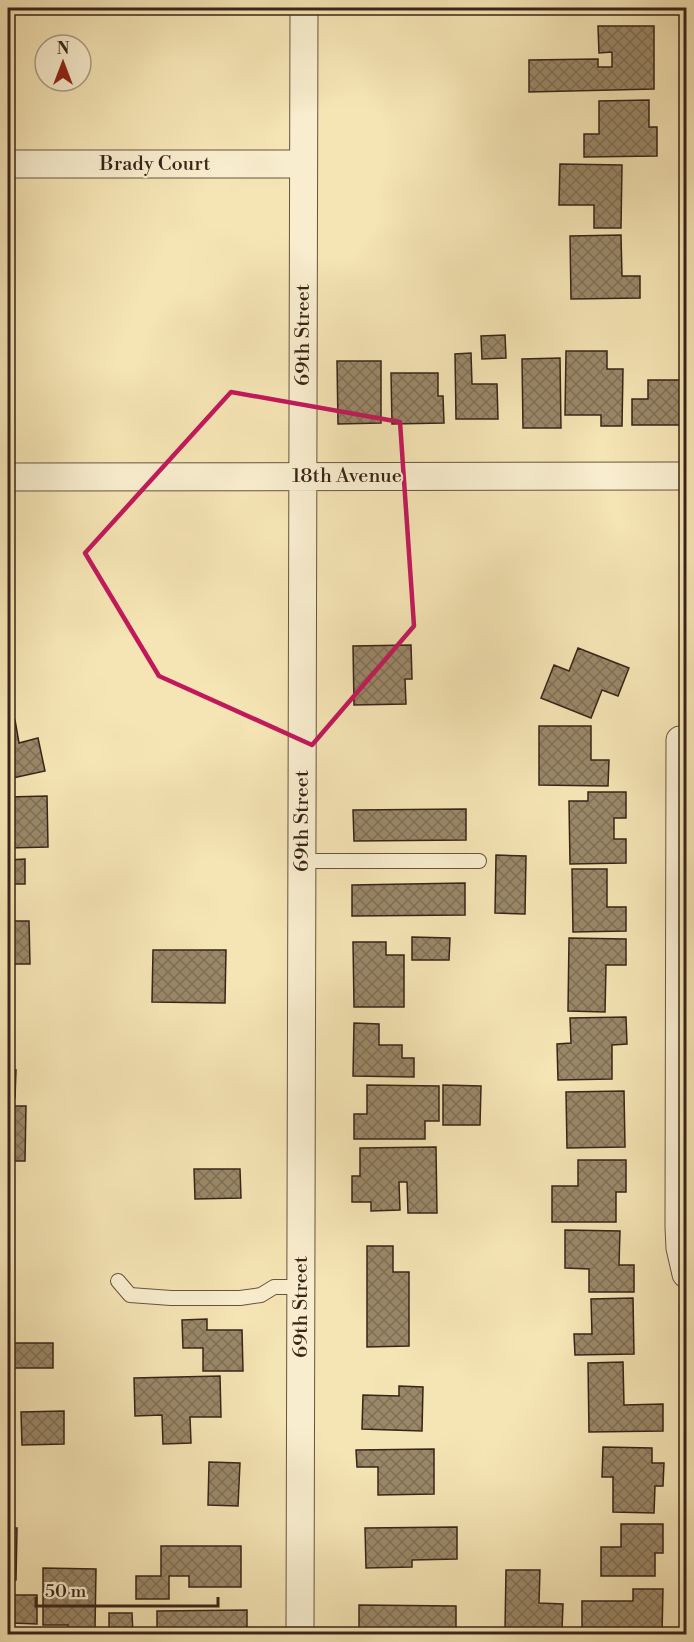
<svg xmlns="http://www.w3.org/2000/svg" width="694" height="1642" font-family="'Libre Bodoni',serif">
<style>
.building{fill:url(#building-cross-hatch);stroke:#382418;stroke-width:1.5}
.lines{fill:none;stroke-linecap:round;stroke-linejoin:round}
.service-casing{stroke:#67543f;stroke-width:16}
.minor-casing{stroke:#67543f;stroke-width:29}
.service{stroke:#f8edce;stroke-width:14}
.minor{stroke:#f8edce;stroke-width:27}
.marked{fill:none;stroke:#c2185b;stroke-width:4.5;stroke-linejoin:round}
.labels{text-anchor:middle;dominant-baseline:central;stroke-width:4.5;stroke-linejoin:round;paint-order:stroke}
.street-label{font-size:20px;fill:#382418;stroke:#f8edce}
</style>
<defs>
<pattern id="building-cross-hatch" width="8" height="8" patternUnits="userSpaceOnUse" patternTransform="scale(1.5)"><rect width="8" height="8" fill="#9a8869"/><path d="M0 0l8 8M0 8l8-8" fill="none" stroke="#7f6f55"/></pattern>
</defs>
<rect width="100%" height="100%" fill="#f5e4b4"/>
<filter id="stains"><feTurbulence type="fractalNoise" baseFrequency=".00333" numOctaves="4"/><feColorMatrix values="0 0 0 0 .2 0 0 0 0 .09 0 0 0 0 .02 0 0 0 .5 -.17"/></filter>
<radialGradient id="worn" r=".72"><stop offset=".6" stop-color="#630" stop-opacity="0"/><stop offset="1" stop-color="#630" stop-opacity=".3"/></radialGradient>
<path class="building" d="M598 26H654V89L529 92V60L598 59V67H612V52L599 53Z
M649 100V127H657V156L584 157V134H599V101Z
M560 164 622 165 621 228H594V205H559Z
M621 235 622 276H640V298L571 299 570 236Z
M505 335 506 358 482 359 481 336Z
M566 351H607V369H623L622 426H601V415H565Z
M471 353 472 384H497L498 419H456L455 354Z
M560 358 561 428H523L522 359Z
M337 361H381V423L338 424Z
M391 373H438V396H443L444 423 392 424Z
M648 380H685L684 425H632V399H648Z
M411 645 412 679H405L406 704 354 705 353 646Z
M578 648 629 668 618 696 602 690 591 718 541 698 554 665 569 671Z
M15 720 19 743 38 738 45 771 8 779V721Z
M539 726H591V760H609L608 786 539 785Z
M588 792H626V818H614V839H626V863L570 864 569 801H588Z
M47 796 48 847 8 848V797Z
M466 809V840L354 841 353 810Z
M496 855 526 856 525 914 495 913Z
M25 859V884H12V910H8V860Z
M572 869H607V907H626V931L573 932Z
M465 883V915L352 916V885Z
M8 921H29L30 964H14V972H8Z
M412 937 450 938 449 960H412Z
M569 938 626 939V965H606L605 1012 568 1011Z
M353 942H386V955H404V1007H354Z
M153 950H226L225 1003 152 1002Z
M8 1007H13L14 1035H8Z
M626 1017 627 1044 612 1045V1079L558 1080 557 1044 571 1043 570 1018Z
M354 1023 379 1024V1045H402V1058H414V1077L353 1076Z
M8 1069 16 1070 15 1098H8Z
M367 1085 439 1086V1121H425V1139H354V1114H367Z
M443 1085 481 1086 480 1125H443Z
M624 1091 625 1147 567 1148 566 1092Z
M8 1106H26L25 1161H8Z
M436 1147 437 1213H408L407 1182H399L400 1210 371 1211V1202H352V1176H360V1148Z
M578 1160H626V1192H616V1222H552V1186H578Z
M194 1169H240L241 1198 195 1199Z
M8 1172 12 1173 10 1223H8Z
M565 1230 620 1231 619 1265H634V1292H589V1269L565 1268Z
M367 1246H393V1272H409V1346L367 1347Z
M14 1263V1297H8V1264Z
M633 1298 634 1354 575 1355 574 1334H592L591 1299Z
M207 1319V1330H242L243 1371H203V1348H183L182 1320Z
M8 1343H53V1368H8Z
M623 1362 624 1405 663 1404V1431L589 1432 588 1363Z
M220 1376 221 1417H190L191 1443 163 1444 162 1415 135 1416 134 1378Z
M8 1386H13L14 1444H8Z
M399 1386 423 1387 422 1431 362 1429 363 1395 399 1396Z
M64 1411V1444L22 1445 21 1412Z
M603 1447 652 1448V1463H664L663 1486H655L654 1513 613 1512V1477H602Z
M434 1449V1494L378 1495V1467H357L356 1450Z
M209 1462 240 1463 238 1506 208 1505Z
M8 1485H14V1518H8Z
M621 1524H663V1553H655V1576H601V1547H621Z
M457 1527V1559L412 1560V1567L366 1568 365 1528Z
M8 1528H17L16 1580H8Z
M161 1546H241V1587H189V1576H169V1599H136V1576H161Z
M43 1568 96 1569 95 1630H68V1625H43Z
M506 1570H540L539 1603 563 1604 562 1630 505 1629Z
M633 1589H663L662 1634H596V1631H582V1601H633Z
M8 1595H37V1624L12 1623V1634H8Z
M359 1605 456 1606V1634H359Z
M247 1610V1634H157V1611Z
M109 1613H132L133 1634H109Z"/>
<g class="lines">
<g class="service-casing">
<path id="service" d="M302 861H479
M118 1281 130 1295 171 1298H240L261 1295 274 1287H301"/>
</g>
<g class="minor-casing">
<path id="minor" d="M8 164H303
M8 477 686 476
M680 740 679 1227 680 1248 686 1274
M300 1634 304 8"/>
</g>
<use href="#service" class="service"/>
<use href="#minor" class="minor"/>
</g>
<path class="marked" d="M231 392 400 422 414 626 312 745 159 676 85 553Z"/>
<g class="labels">
<g class="street-label">
<text x="155" y="164">Brady Court</text>
<text transform="translate(303 335) rotate(-90)">69th Street</text>
<text x="347" y="476">18th Avenue</text>
<text transform="translate(302 821) rotate(-90)">69th Street</text>
<text transform="translate(301 1307) rotate(-90)">69th Street</text>
</g>
</g>
<rect width="694" height="1642" fill="none" stroke="#f5e4b4" stroke-width="30"/>
<rect x="9" y="9" width="676" height="1624" fill="none" stroke="#382418" stroke-width="3"/>
<rect x="15" y="15" width="664" height="1612" fill="none" stroke="#382418" stroke-width="1.5"/>
<g transform="translate(63 63)"><circle r="28" fill="#f8edce" stroke="#ab9d85" stroke-width="1.5"/>
<path d="M0-4.5L10 22L0 15L-10 22Z" fill="#8f2418"/>
<text y="-9" font-size="16" font-weight="bold" text-anchor="middle" fill="#382418">N</text>
</g>
<path d="M36 1597v9h182v-9" fill="none" stroke="#382418" stroke-width="3"/>
<text x="45" y="1597" font-size="18" fill="#382418" stroke="#f8edce" stroke-width="4.5" paint-order="stroke">50 m</text>
<rect width="100%" height="100%" filter="url(#stains)"/>
<rect width="100%" height="100%" fill="url(#worn)"/>
</svg>
